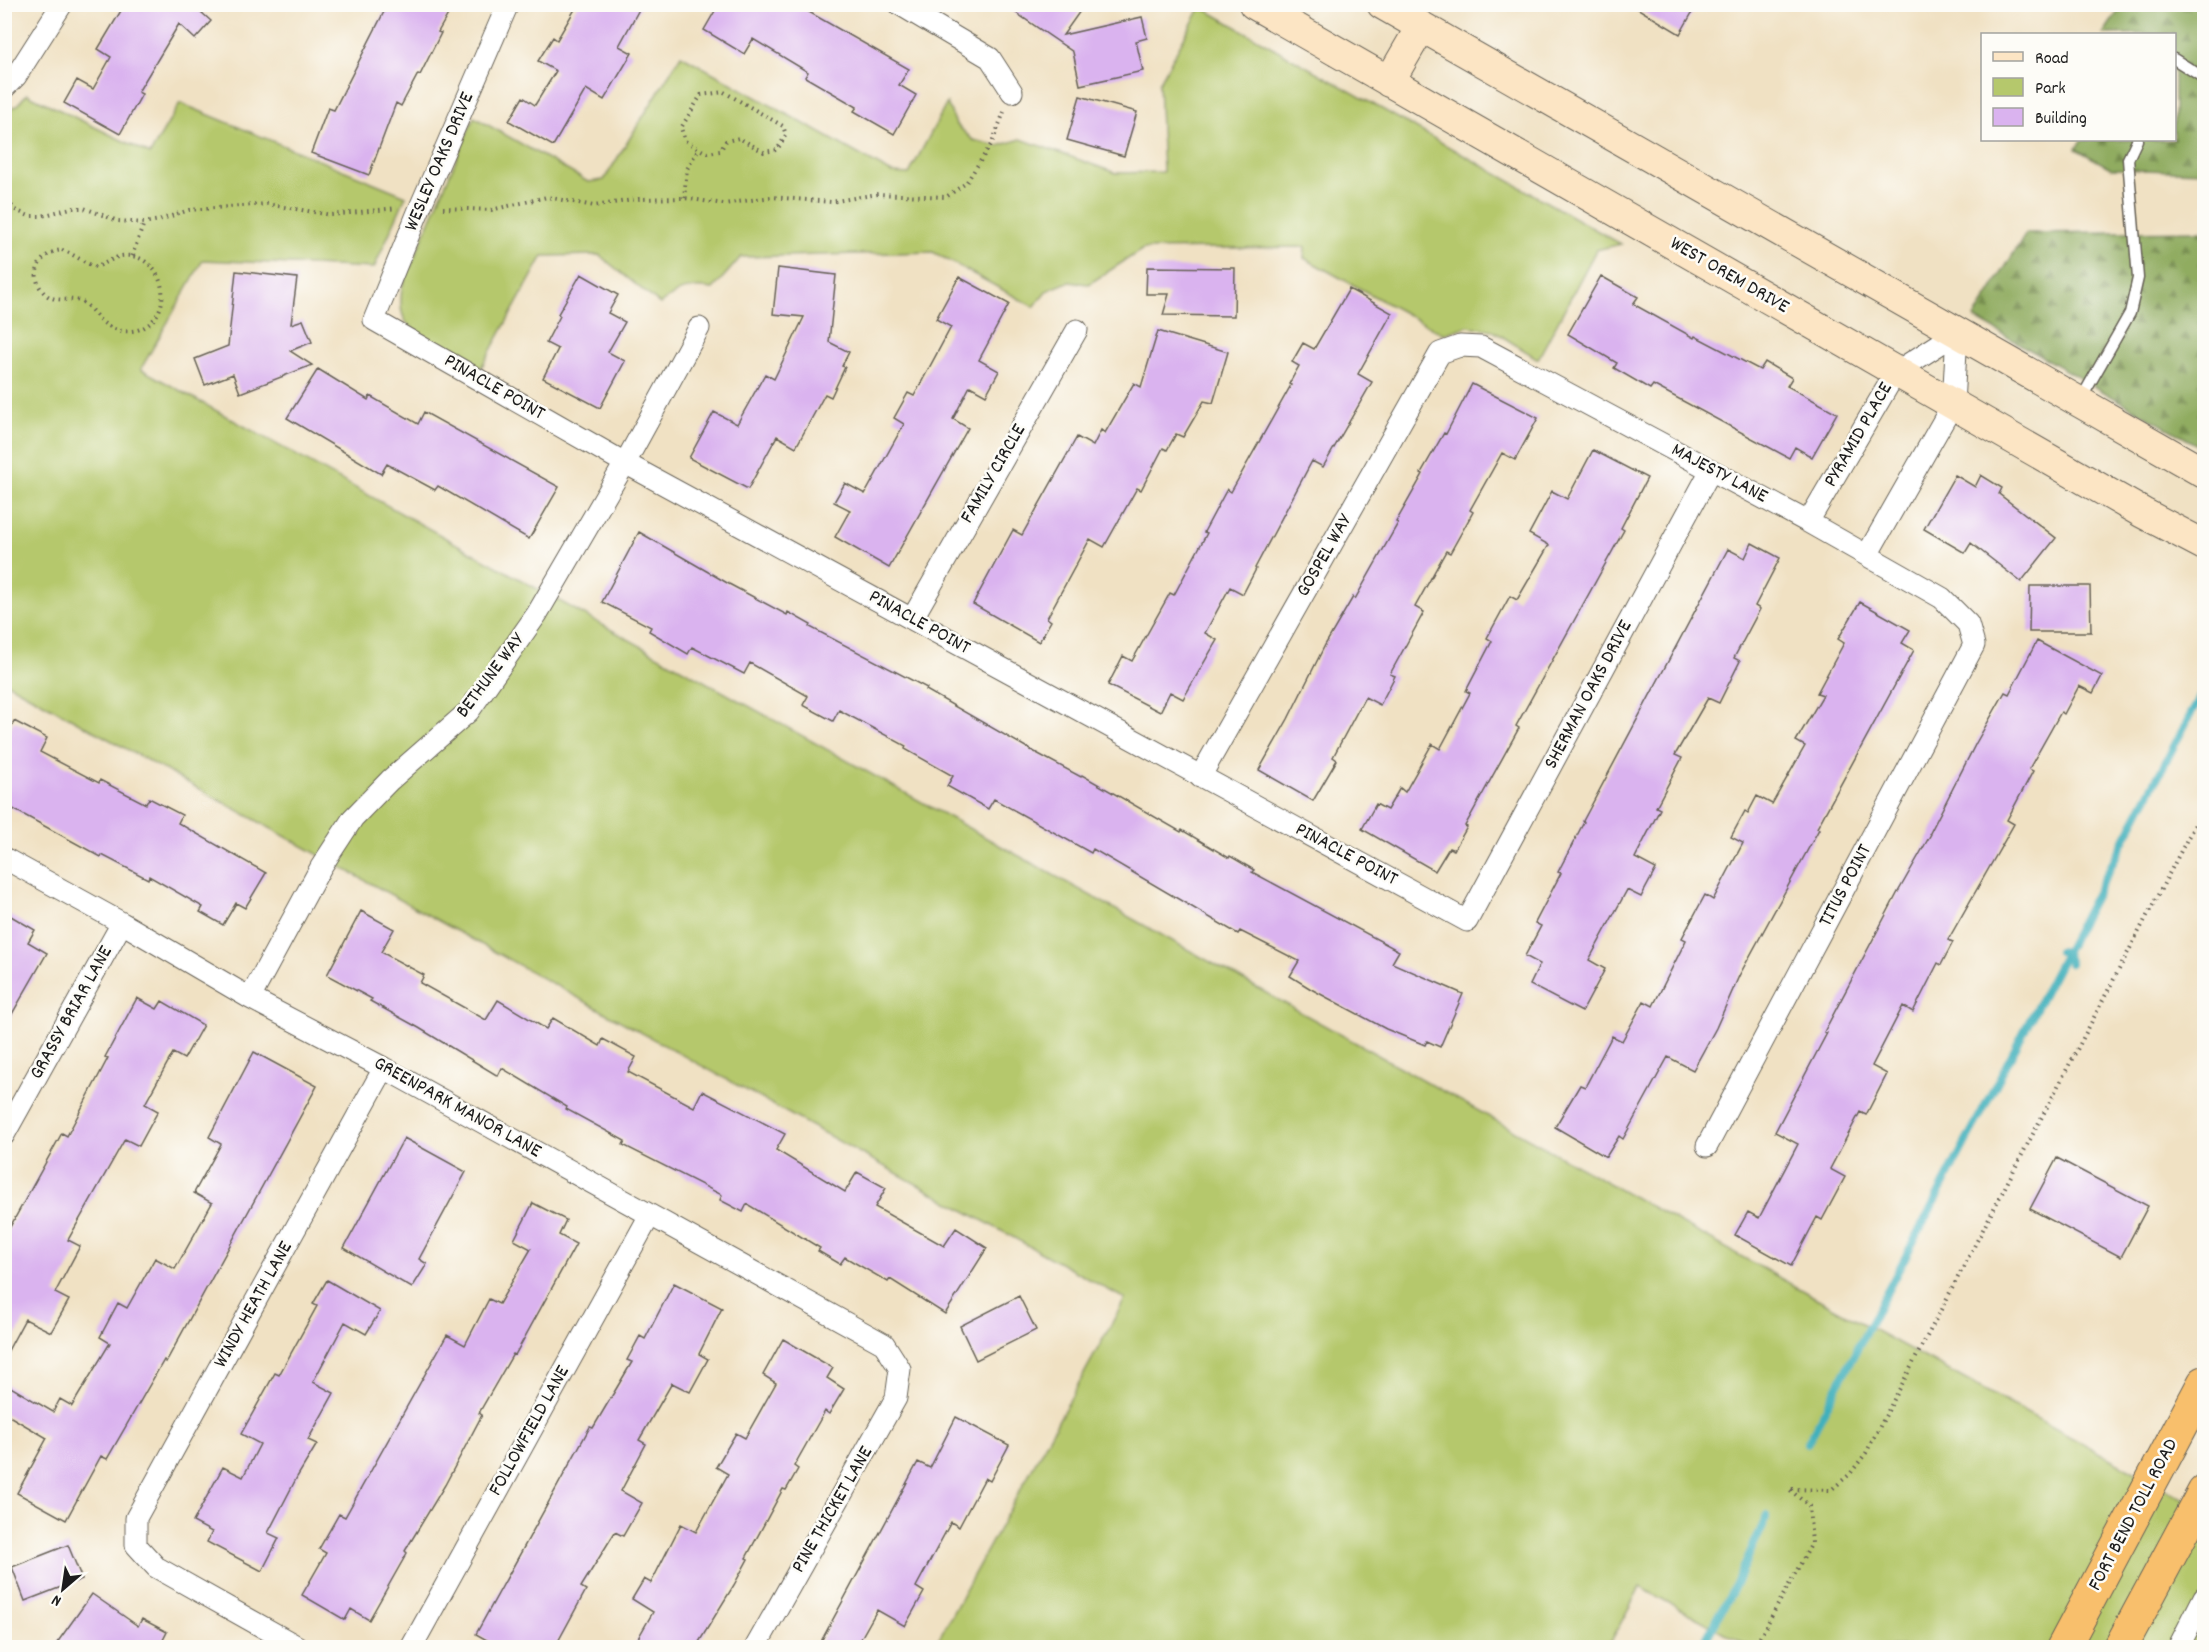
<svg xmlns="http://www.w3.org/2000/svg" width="2209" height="1652" font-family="Dekko,sans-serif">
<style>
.green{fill:#b5c86c;stroke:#687244;stroke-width:1.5}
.forest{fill:url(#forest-firs);stroke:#56643e;stroke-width:1.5}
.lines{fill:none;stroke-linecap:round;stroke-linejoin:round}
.stream{stroke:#41b0bc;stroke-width:8}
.building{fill:#dab3ef}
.service-casing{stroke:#666156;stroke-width:13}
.minor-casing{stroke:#666156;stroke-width:23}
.secondary-casing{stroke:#666156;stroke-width:32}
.motorway-casing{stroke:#666156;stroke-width:35}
.path{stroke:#666156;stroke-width:4;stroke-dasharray:1.5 4.5;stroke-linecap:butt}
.service{stroke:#fff;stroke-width:10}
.minor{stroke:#fff;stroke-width:21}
.secondary{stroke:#fce5c4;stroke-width:30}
.motorway{stroke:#f8bf6c;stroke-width:33}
.labels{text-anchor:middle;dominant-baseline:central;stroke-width:5;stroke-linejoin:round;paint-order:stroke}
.street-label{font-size:20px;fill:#1c1c1c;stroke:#fdfcf7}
</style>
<defs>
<pattern id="forest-firs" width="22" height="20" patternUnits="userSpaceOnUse" patternTransform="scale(1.5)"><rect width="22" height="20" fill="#90ac60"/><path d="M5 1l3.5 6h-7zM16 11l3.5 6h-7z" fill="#758b4e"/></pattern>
</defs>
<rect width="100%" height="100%" fill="#fdfcf7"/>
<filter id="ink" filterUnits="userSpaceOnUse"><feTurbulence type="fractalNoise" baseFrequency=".0167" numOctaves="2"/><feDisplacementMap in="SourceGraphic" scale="12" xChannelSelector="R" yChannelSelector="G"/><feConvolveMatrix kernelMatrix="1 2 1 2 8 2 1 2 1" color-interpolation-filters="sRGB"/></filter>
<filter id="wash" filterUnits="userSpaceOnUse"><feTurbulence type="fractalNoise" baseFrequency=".008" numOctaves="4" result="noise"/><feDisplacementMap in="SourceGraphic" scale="24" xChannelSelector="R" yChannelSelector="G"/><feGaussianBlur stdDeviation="1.35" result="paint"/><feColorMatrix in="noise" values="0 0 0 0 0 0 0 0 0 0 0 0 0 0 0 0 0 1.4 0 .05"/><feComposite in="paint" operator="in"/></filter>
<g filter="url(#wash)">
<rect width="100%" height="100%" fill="#f0e1c3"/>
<path class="green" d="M1201 7 1621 244 1596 250 1538 359 1492 330 1468 326 1443 334 1304 258 1305 247 1143 249 1089 284 1068 282 1046 291 1034 307 933 252 741 257 713 289C689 285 679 289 660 304L599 255 543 256 481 368C463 358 414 337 405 320 399 309 401 298 402 287L474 117 588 182 604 180 681 55 892 173 909 174 947 103 956 124 973 140 998 146 1021 139 1116 173 1163 172 1159 83Z
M27 94 150 154 180 103 406 196 374 268 203 260 141 369 1807 1293 2204 1510V1647H1750L1640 1587 1608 1647H934L1125 1299 5 682 4 111 16 106Z"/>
<path class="forest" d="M2122 5H2204V172L2112 169 2076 149 2081 140H2174V34H2103Z
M2204 231V449L1974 318 2026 233Z"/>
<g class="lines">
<path class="stream" d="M2059 951 2065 952 2070 963
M1807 1444 2204 689
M1701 1648 1733 1590 1767 1516"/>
</g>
<g id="blocks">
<path class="building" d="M125 4H192L211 21 195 39 179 24 138 92 142 94 120 134 64 103 77 80 93 89 111 57 98 49Z
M388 4H454L438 32 441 33 420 75 418 74 401 106 396 103 369 175 311 153 328 108 334 110Z
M578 4H642L619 46 632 53 604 100 586 89 553 146 509 121 523 97 535 105 556 71 538 61 553 37 557 40Z
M719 4H795L909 69 899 85 916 95 894 134 854 111 857 107 805 77 808 72 753 39 744 54 704 30Z
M1003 4H1085L1063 35 1142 17 1147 38 1136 41 1143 71 1080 85 1073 52Z
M1630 4H1697L1680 34Z
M1080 96 1137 112 1124 156 1067 140Z
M1147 267 1235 268 1234 316 1163 315 1169 294H1146Z
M778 268 836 275 829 342 849 352 842 366 845 367 831 397 825 394 796 447 777 436 748 489 689 458 714 412 737 424 765 374 774 379 804 317 773 314Z
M236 271 297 278 291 324 303 320 312 342 290 351 312 365 240 393 233 374 205 385 195 359 228 346Z
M581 274 618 295 608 313 625 322 608 352 625 361 600 408 543 378 558 349 546 343 560 316 558 314Z
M1601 276 1638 297 1633 304 1694 338 1695 336 1760 370 1765 362 1792 378 1787 386 1837 413 1812 457 1795 447 1789 458 1653 385 1650 389 1614 368 1617 363 1568 334Z
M959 277 1009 304 979 360 999 371 986 395 970 386 953 419 968 428 889 568 835 537 850 510 834 502 845 483 865 494 904 424 894 418 908 393 914 396 951 327 936 319Z
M1349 289 1392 313 1358 374 1372 382 1323 467 1312 461 1255 568 1256 569 1243 594 1230 587 1205 633 1217 640 1183 699 1170 692 1160 712 1108 685 1123 656 1132 661 1170 593 1174 595 1207 533 1204 532 1227 489 1231 492 1291 385 1289 384 1299 366 1292 362 1303 343 1314 349Z
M1158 331 1228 352 1213 403 1204 401 1183 437 1176 434 1167 450 1163 448 1141 490 1137 488 1104 547 1090 539 1047 618 1051 621 1039 642 973 604 1013 530 1022 535 1077 437 1093 446 1101 430 1105 433 1134 383 1141 387Z
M318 369 368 400 370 396 418 424 424 412 559 487 529 539 438 486 435 490 387 464 381 474 287 418Z
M1472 384 1538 418 1515 460 1502 453 1470 510 1473 512 1450 553 1446 551 1415 607 1424 612 1390 674 1395 676 1380 705 1365 697 1333 757 1337 760 1313 801 1259 770 1288 719 1325 645 1353 597 1355 599 1398 523 1396 522 1423 474 1421 473 1444 433 1446 434Z
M1593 450 1647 478 1621 528 1624 530 1516 726 1519 728 1465 826 1467 827 1454 850 1449 848 1435 871 1362 829 1376 804 1387 810 1400 788 1405 792 1432 744 1440 749 1470 693 1466 691 1492 641 1487 638 1510 596 1517 600 1549 545 1529 534 1552 491 1567 499Z
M1955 475 1975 487 1981 475 2002 488 1999 494 2056 538 2021 582 1971 543 1965 553 1924 529Z
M639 532 729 584 787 615 788 612 811 625 810 627 927 688 926 690 1031 750 1081 777 1082 775 1181 832 1182 830 1229 858 1230 856 1254 870 1252 872 1399 951 1392 963 1463 994 1440 1047 1427 1041 1425 1045 1386 1029 1311 989 1290 976 1299 961 1240 931 1238 934 1093 849 1091 853 994 799 988 809 947 786 953 776 905 749 906 746 839 710 833 721 803 705 808 696 750 663 744 674 692 647 688 654 649 631 651 627 602 602Z
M1752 543 1780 558 1755 606 1760 609 1734 658 1740 661 1719 703 1708 698 1675 755 1682 758 1656 807 1660 809 1635 858 1656 869 1641 897 1627 890 1589 960 1605 969 1582 1012 1530 985 1540 964 1525 956 1541 926 1535 923 1561 873 1558 872 1584 822 1583 821 1728 549 1745 558Z
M2030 586H2090L2091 632H2029Z
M1860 602 1910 630 1902 643 1914 650 1817 828 1819 829 1739 976 1716 1028 1693 1070 1668 1057 1623 1139 1619 1136 1606 1157 1555 1127 1580 1085 1585 1087 1612 1036 1622 1041 1644 1001 1653 1006 1686 940 1682 938 1705 895 1713 900 1743 843 1731 837 1745 811 1748 813 1757 796 1772 804 1805 746 1796 741 1823 695 1817 693 1844 643 1838 639Z
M2037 641 2102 676 2093 693 2079 686 2064 714 2061 712 2029 769 2033 771 2007 820 2014 824 1948 940 1953 942 1941 965 1938 963 1913 1012 1903 1006 1872 1066 1887 1074 1866 1115 1860 1112 1830 1169 1845 1177 1822 1220 1817 1217 1791 1266 1735 1235 1748 1212 1759 1218 1798 1144 1775 1132 1827 1033 1824 1032 1898 892 1931 834 1930 833 1976 743 2005 692 2009 694Z
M14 721 47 738 40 752 99 783 100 780 146 804 149 798 182 815 178 823 266 873 245 908 236 903 223 925 200 912 203 907 149 876 148 879 102 855 101 857 4 804V740Z
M361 911 394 929 381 952 424 975 420 983 486 1020 498 1000 546 1029 553 1018 600 1046 603 1039 636 1057 628 1072 694 1107 702 1091 785 1134 776 1150 845 1192 857 1172 886 1188 875 1207 944 1246 956 1228 987 1248 945 1314 890 1279 888 1282 845 1257 840 1264 818 1251 820 1248 747 1204 743 1212 720 1200 722 1195 623 1145 625 1141 566 1109 567 1107 502 1068 498 1076 419 1028 370 1001 372 999 327 975Z
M4 912 35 930 28 942 47 953 4 1028Z
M137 998 157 1009 162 1001 203 1025 184 1059 173 1053 145 1104 158 1111 139 1146 125 1139 68 1240 80 1246 55 1293 69 1300 51 1332 25 1319 4 1358V1238L62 1133 67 1136 108 1058 105 1057Z
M254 1052 317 1086 166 1362 164 1360 107 1459 101 1456 66 1520 17 1493 47 1438 4 1413V1383L53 1412 60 1399 72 1406 110 1343 100 1337 118 1303 127 1308 155 1258 175 1269 212 1203 194 1193 221 1144 209 1137Z
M404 1138 466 1172 419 1259 427 1264 412 1288 344 1248Z
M2057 1158 2148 1206 2121 1257 2030 1209Z
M533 1203 566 1220 559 1235 576 1244 515 1355 513 1354 479 1413 482 1415 445 1485 405 1551 407 1553 369 1620 351 1609 345 1620 302 1595 326 1553 319 1549 339 1514 345 1517 447 1335 465 1345 489 1299 499 1304 531 1249 514 1240Z
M327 1280 380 1311 366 1334 345 1322 313 1382 334 1393 308 1440 317 1444 297 1477 268 1533 279 1538 262 1571 207 1542 212 1532 193 1522 223 1467 243 1477 260 1444 241 1434 275 1373 279 1375 317 1306 313 1304Z
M674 1283 722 1308 699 1354 708 1359 690 1392 672 1383 639 1440 646 1444 621 1491 642 1503 623 1536 615 1532 581 1587 586 1590 555 1647H499L476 1634 590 1427 593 1428 632 1362 627 1360 640 1336 645 1339Z
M1019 1296 1036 1330 976 1360 960 1326Z
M783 1339 833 1368 827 1378 844 1389 829 1414 825 1411 794 1466 798 1469 786 1490 783 1489 746 1558 748 1559 734 1585 696 1647H633L653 1612 632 1599 644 1579 651 1583 681 1524 696 1532 728 1474 716 1467 736 1433 745 1438 776 1383 763 1375Z
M956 1417 1009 1445 990 1481 985 1478 959 1527 951 1522 916 1587 924 1592 905 1626 877 1610 856 1647H818L918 1462 930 1468Z
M68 1545 82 1579 25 1601 12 1567Z
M92 1594 138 1626 142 1619 167 1632 162 1642 169 1647H54Z"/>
</g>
</g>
<g filter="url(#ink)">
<use href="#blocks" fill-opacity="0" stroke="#666156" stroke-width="1.5"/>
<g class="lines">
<g class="service-casing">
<path id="service" d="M2174 59 2204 78
M2081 399 2130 313 2138 278 2128 159 2137 140"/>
</g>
<g class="minor-casing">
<path id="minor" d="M508 4 421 205 374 320 625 463 1467 921 1711 470
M899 4 990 58 1012 92
M4 88 16 76 62 4
M1808 522 1896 372 1957 333
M1867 555 1953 404 1957 333
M912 619 1077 330
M1200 777 1440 353 1460 346 1481 347 1808 522 1942 598 1968 624 1974 645 1707 1146
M4 858 122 923 250 998 384 1068 884 1344 900 1369 896 1398 755 1648
M250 998 321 867 353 818 390 780 469 711 537 614 625 463 699 328
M4 1135 122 923
M300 1648 156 1567 136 1545V1518L384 1068
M411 1648 650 1215
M2178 1648 2204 1597"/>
</g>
<g class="secondary-casing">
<path id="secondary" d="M1254 4 2143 513 2204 545
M1382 4 2204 473
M1389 82 1421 27"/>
</g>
<g class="motorway-casing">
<path id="motorway" d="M2063 1648 2204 1383
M2120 1648 2204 1492"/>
</g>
<path class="path" d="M724 92 783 126 786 135 777 150 764 152 739 138 726 141 720 151 707 153 685 141 681 128 701 95Z
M4 196 15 210 29 216H42L71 208H84L118 221 144 223 159 220 189 210 267 204 331 215 397 208
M684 198 687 169 699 148
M443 208 491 210 547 197 594 206 639 199 684 198 724 204 771 197 831 202 878 194 946 197 966 183 992 143 1004 112
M62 250C74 254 84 263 96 267 105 264 113 258 121 256 156 251 175 296 153 320 139 336 115 334 100 320 94 314 88 304 80 301 69 298 57 302 48 296 27 281 37 252 62 250Z
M132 256 144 223
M1754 1648 1812 1543 1809 1506 1789 1489 1831 1490 1850 1474 1866 1453 2204 807"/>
<use href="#service" class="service"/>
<use href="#minor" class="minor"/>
<use href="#secondary" class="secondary"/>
<use href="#motorway" class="motorway"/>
</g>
</g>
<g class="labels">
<g class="street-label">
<text transform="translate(440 162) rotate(-67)">WESLEY OAKS DRIVE</text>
<text transform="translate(1729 276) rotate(30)">WEST OREM DRIVE</text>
<text transform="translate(494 388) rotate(30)">PINACLE POINT</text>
<text transform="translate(1859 435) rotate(-60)">PYRAMID PLACE</text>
<text transform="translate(994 474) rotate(-60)">FAMILY CIRCLE</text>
<text transform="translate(1719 474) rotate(28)">MAJESTY LANE</text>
<text transform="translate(1325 556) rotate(-60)">GOSPEL WAY</text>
<text transform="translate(919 623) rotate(29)">PINACLE POINT</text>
<text transform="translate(491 676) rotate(-53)">BETHUNE WAY</text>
<text transform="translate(1589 695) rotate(-62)">SHERMAN OAKS DRIVE</text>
<text transform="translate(1346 855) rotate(28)">PINACLE POINT</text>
<text transform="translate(1846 886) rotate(-62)">TITUS POINT</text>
<text transform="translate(72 1013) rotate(-61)">GRASSY BRIAR LANE</text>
<text transform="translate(457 1108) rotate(29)">GREENPARK MANOR LANE</text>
<text transform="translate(254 1305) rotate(-61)">WINDY HEATH LANE</text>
<text transform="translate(530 1431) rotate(-61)">FOLLOWFIELD LANE</text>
<text transform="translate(833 1510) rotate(-60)">PINE THICKET LANE</text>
<text transform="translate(2134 1515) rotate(-62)">FORT BEND TOLL ROAD</text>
</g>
</g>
<rect width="2209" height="1652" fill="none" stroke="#fdfcf7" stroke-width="24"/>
<rect x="1981" y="33" width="195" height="108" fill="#fdfcf7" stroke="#a3a29f" stroke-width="1.5"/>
<rect x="1993" y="52" width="30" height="9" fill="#fce5c4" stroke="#a3a29f" stroke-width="1.5"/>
<text x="2035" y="63" font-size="18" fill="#1c1c1c">Road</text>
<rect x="1993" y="78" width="30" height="18" fill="#b5c86c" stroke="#a3a29f" stroke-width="1.5"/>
<text x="2035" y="93" font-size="18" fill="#1c1c1c">Park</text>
<rect x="1993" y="108" width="30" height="18" fill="#dab3ef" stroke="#a3a29f" stroke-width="1.5"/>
<text x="2035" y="123" font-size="18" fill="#1c1c1c">Building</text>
<g transform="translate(63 1589) rotate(209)" stroke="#fdfcf7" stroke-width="4.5" paint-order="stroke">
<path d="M0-4.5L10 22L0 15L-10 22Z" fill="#1c1c1c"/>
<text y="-9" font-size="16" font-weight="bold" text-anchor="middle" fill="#1c1c1c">N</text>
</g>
</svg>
